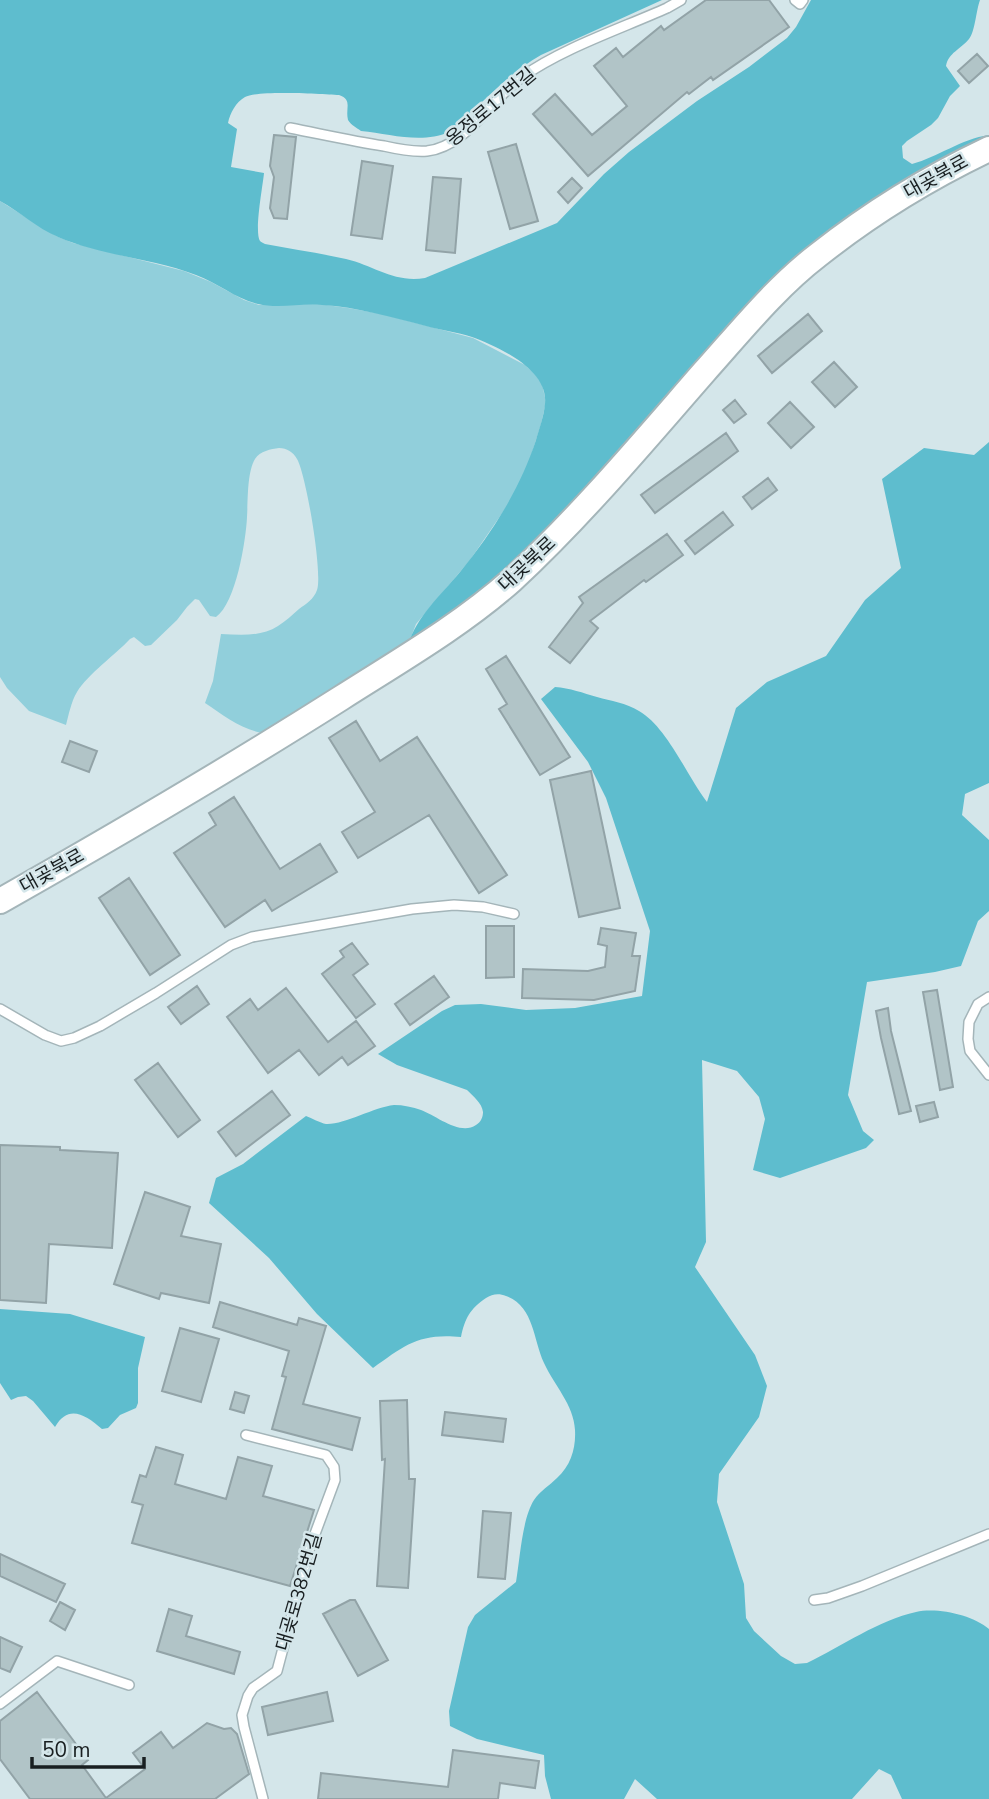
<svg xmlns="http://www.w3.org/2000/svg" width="989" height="1799" font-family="'Nunito Sans','Noto Sans KR',sans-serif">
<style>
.green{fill:#91cfdb}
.forest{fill:#5ebdce}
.building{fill:#b1c4c7;stroke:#92a3a7;stroke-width:2}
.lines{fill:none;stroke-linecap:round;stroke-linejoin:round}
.lane-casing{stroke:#a4b5b9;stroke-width:12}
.secondary-casing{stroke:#a4b5b9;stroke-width:28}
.lane{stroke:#fff;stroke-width:9}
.secondary{stroke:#fff;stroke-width:24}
.labels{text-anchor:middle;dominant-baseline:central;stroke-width:5;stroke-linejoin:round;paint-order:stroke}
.street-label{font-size:19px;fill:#191f21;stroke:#d4e6ea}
</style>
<rect width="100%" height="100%" fill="#d4e6ea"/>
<path class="green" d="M0 201 56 236 73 243 184 271 211 282 244 300 259 305 319 304 348 308 382 314 473 338 525 365 534 373 542 384 546 402 541 424 530 459 519 485 507 506 470 560 416 624 408 645 263 733C242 730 223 715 205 703L213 681 221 634C240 635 261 637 278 626 286 621 292 615 299 609 306 604 314 599 317 590 323 574 306 474 297 459 293 452 287 448 279 448 271 449 260 451 255 459 247 472 248 501 247 517 246 540 236 603 216 617L210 616 199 600 195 599 187 607 177 620 151 645 145 646 134 637 130 639C115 655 88 674 77 692 71 702 69 714 66 725L29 711 7 688 0 677Z"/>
<path class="forest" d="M0 0H662L541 55C506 75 480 106 449 132 422 144 390 134 361 131 357 128 351 125 348 120 345 108 353 100 339 95 321 94 257 90 245 97 236 102 230 113 228 123L237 129 231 167 264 173C263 185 254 232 260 241 261 242 263 243 265 244 292 249 319 253 346 259 375 266 394 283 425 278L557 223 604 174 629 152 697 101 749 67 787 38 796 27 811 0H980C976 11 975 32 969 39 961 49 948 53 946 66L960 86 950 96 938 118 931 125 907 141 902 146 903 158 912 164C938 157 961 139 989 135V138L888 195 546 546 408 645C417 616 440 596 460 572 492 533 520 489 536 440 539 429 544 416 545 404 549 370 499 347 472 337 457 332 441 330 426 326 391 317 357 307 322 305 301 303 279 309 258 304 236 299 218 283 196 275 152 258 102 256 58 237 37 228 20 212 0 201Z
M989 442V783L965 794 962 815 989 840V911L978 921 961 966 935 972 867 982 848 1095 863 1131 874 1140 866 1148 780 1178 753 1170 765 1119 759 1097 737 1071 702 1060 706 1242 695 1267 755 1355 767 1386 759 1417 719 1474 717 1502 744 1584 746 1618 754 1631 781 1656 795 1664 807 1663C842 1646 879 1620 916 1612 937 1607 973 1615 989 1629V1799H902L891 1775 879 1769 852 1799H657L635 1779 624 1799H551L545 1776 544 1755 477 1739 450 1726 449 1711 468 1627 475 1615 516 1582C520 1559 522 1519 534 1500 540 1491 550 1485 557 1478 571 1465 576 1448 575 1430 574 1405 554 1385 544 1363 533 1339 534 1306 506 1296 499 1293 492 1294 486 1298 470 1309 465 1318 461 1337 419 1333 405 1345 373 1368L317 1314 269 1258 209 1203 216 1178 243 1164 306 1116C312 1118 320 1123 326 1124 344 1125 374 1107 394 1105 403 1105 413 1107 421 1110 437 1116 460 1136 476 1125 481 1122 483 1117 483 1112 482 1103 473 1096 467 1090L397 1065 378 1054 442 1011 455 1005 481 1004 526 1010 575 1008 642 996 650 931 606 798 588 762 541 699 555 687C570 688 583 693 597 697 611 701 626 703 639 711 667 727 687 776 707 802L736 708 767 682 826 656 865 600 901 568 882 479 924 448 974 455Z
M0 1309 70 1314 145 1337 138 1368V1403L136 1408 120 1415 108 1428 102 1429C85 1414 68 1404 55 1427L33 1401 26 1396 18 1397 11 1400 0 1383Z"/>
<path class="building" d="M706 0H769L789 27 713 80 711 77 689 94 687 92 588 176 533 114 555 94 592 135 627 106 594 66 616 48 623 57 661 26 664 30Z
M977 54 988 66 969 83 958 71Z
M274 135 296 137 287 219 274 218 270 208 274 177 270 166Z
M516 144 538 221 510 229 488 152Z
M362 161 393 166 382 239 351 235Z
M433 177 461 179 455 253 426 250Z
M572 178 582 188 568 203 558 192Z
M808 314 822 331 772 373 758 356Z
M834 362 857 387 835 407 812 382Z
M735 400 746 414 734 423 723 410Z
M790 402 814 427 791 448 768 423Z
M726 433 738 451 655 513 641 495Z
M768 478 777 490 752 509 743 497Z
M723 512 733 525 695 554 685 541Z
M667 534 683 555 646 582 644 580 590 621 598 628 570 663 549 647 583 603 579 597Z
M506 656 570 757 540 775 499 709 507 704 486 669Z
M356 721 380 761 417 737 507 875 479 893 429 815 358 858 342 832 375 812 329 738Z
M70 741 97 751 89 772 62 762Z
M591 771 620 908 579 917 550 780Z
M234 797 280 869 320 844 337 872 272 911 265 900 225 927 174 853 216 825 209 813Z
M129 878 180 955 150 975 99 898Z
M486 926H514V977L486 978Z
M601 928 636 933 632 956H640L635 991 594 1000 522 998 523 969 588 971 605 967 607 946 598 944Z
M352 943 368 964 353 975 375 1004 356 1018 322 974 344 957 340 951Z
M434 976 449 997 410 1025 395 1004Z
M197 986 209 1004 181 1024 168 1007Z
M286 988 328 1042 356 1021 375 1046 348 1065 342 1057 319 1075 299 1050 268 1073 227 1017 250 999 258 1010Z
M937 990 953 1087 940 1090 923 992Z
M888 1008 891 1031 911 1111 899 1114 881 1038 876 1011Z
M158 1063 200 1120 178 1137 135 1080Z
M272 1091 290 1115 236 1156 218 1132Z
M934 1102 938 1117 920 1122 916 1106Z
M0 1145 60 1147V1150L118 1153 112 1248 49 1244 46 1303 0 1300Z
M145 1192 190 1207 181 1236 221 1244 209 1303 161 1293 159 1299 114 1284Z
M220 1302 297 1325 299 1318 326 1326 303 1404 360 1418 352 1450 272 1429 286 1377 282 1376 289 1351 213 1327Z
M180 1328 219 1339 201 1402 162 1391Z
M235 1392 249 1396 244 1413 230 1409Z
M407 1400 409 1479H415L408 1588 377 1586 385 1459 382 1460 380 1401Z
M445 1412 506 1419 503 1442 442 1435Z
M156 1447 183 1455 175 1484 226 1499 238 1457 272 1466 263 1496 314 1510 290 1586 132 1543 143 1505 132 1502 140 1475 146 1477Z
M483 1511 511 1513 505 1579 478 1577Z
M0 1554 65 1584 56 1602 0 1576Z
M350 1600H355L388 1660 358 1676 323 1614Z
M60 1602 75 1610 65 1630 50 1621Z
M169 1609 192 1616 186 1636 240 1652 234 1674 157 1651Z
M0 1637 22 1647 10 1672 0 1668Z
M37 1692 88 1760 82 1765 106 1798 145 1769 133 1753 161 1732 173 1748 207 1723 224 1729 231 1728 237 1734 249 1774 215 1799H30L0 1759V1721Z
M327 1692 333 1721 268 1735 262 1707Z
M453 1750 539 1761 535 1788 500 1783 498 1799H318L321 1773 448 1787Z"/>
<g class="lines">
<g class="lane-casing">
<path id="lane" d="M795 0 800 4 803 0
M290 128C321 134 352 141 384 146 397 149 413 152 427 151 466 147 491 99 522 77 563 48 620 29 667 8L681 0
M989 997 978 1004 969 1022 968 1039 970 1051 989 1075
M0 1009 45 1035 61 1041 74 1038 100 1026 156 993 231 945 252 937 412 909 454 905 483 907 514 914
M246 1435 326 1455 334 1467 335 1480 309 1550 277 1671 253 1688 248 1696 242 1715 244 1727 263 1799
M814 1600 828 1598 862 1586 989 1534
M0 1704 57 1661 129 1685"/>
</g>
<g class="secondary-casing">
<path id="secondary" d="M0 901C115 836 229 769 341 698 399 661 460 626 512 580 581 516 642 443 704 372 740 332 775 288 818 255 871 213 928 178 989 149"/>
</g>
<use href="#lane" class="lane"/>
<use href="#secondary" class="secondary"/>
</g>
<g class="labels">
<g class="street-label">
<text transform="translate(491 107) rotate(-40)">옹정로17번길</text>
<text transform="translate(936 177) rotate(-29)">대곶북로</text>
<text transform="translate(527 564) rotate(-43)">대곶북로</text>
<text transform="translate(52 871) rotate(-29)">대곶북로</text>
<text transform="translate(299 1592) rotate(-74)">대곶로382번길</text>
</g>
</g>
<path d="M32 1757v10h112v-10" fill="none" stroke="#191f21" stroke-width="3.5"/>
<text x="42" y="1757" font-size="21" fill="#191f21" stroke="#d4e6ea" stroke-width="5" paint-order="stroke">50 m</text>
</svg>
